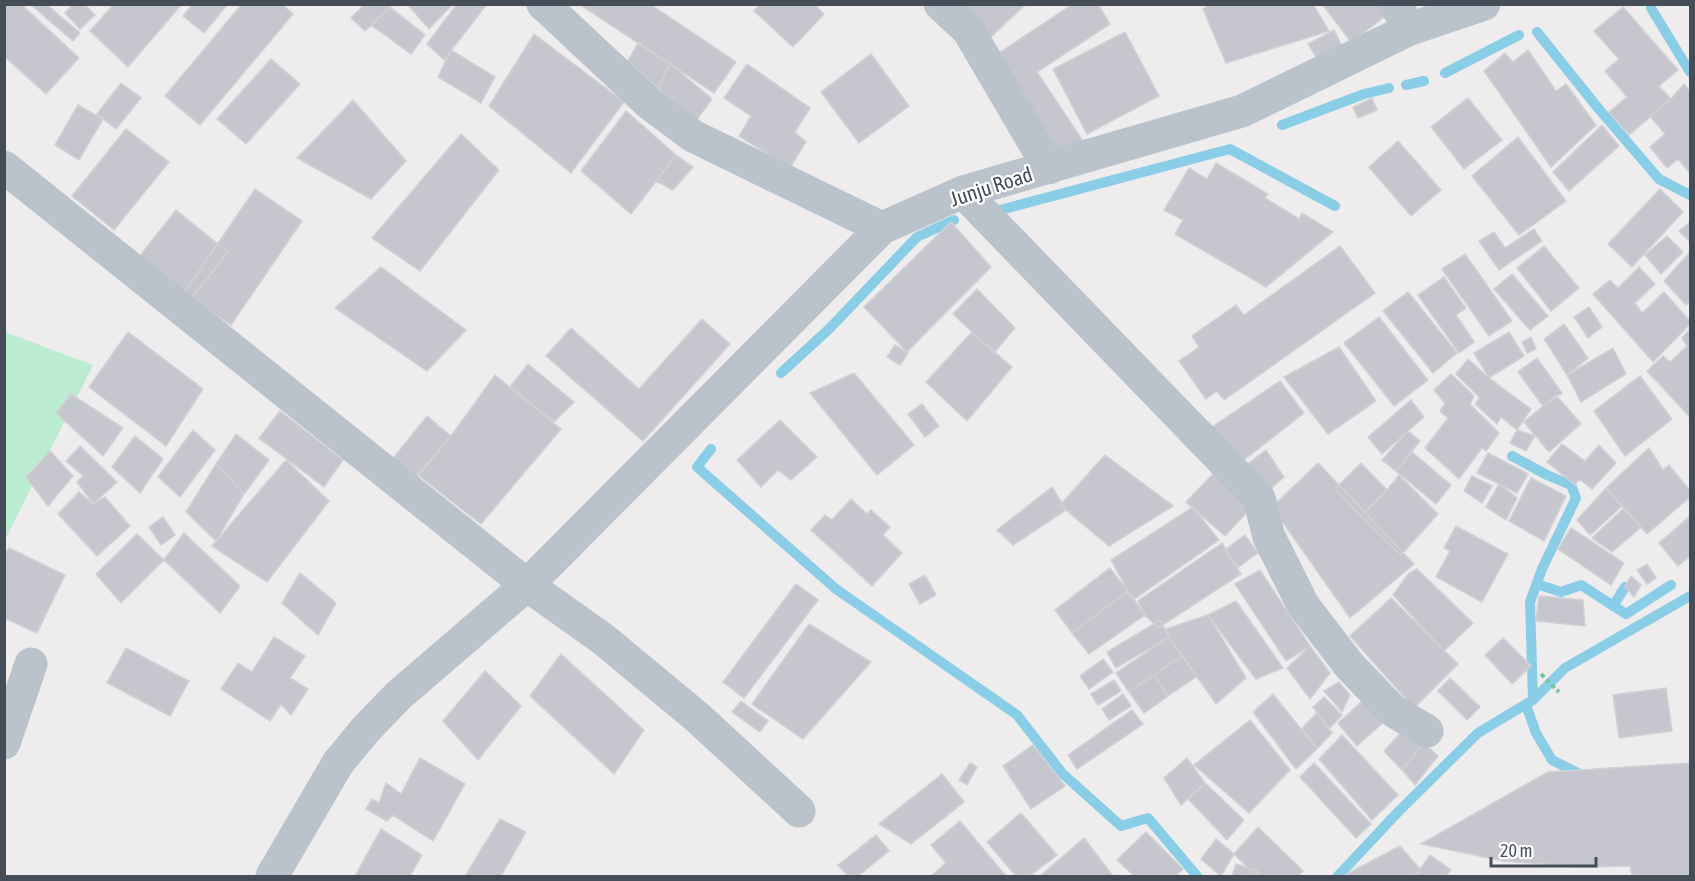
<svg xmlns="http://www.w3.org/2000/svg" width="1695" height="881" font-family="'Asap Condensed',sans-serif">
<style>
.green{fill:#bbebd1}
.lines{fill:none;stroke-linecap:round;stroke-linejoin:round}
.stream{stroke:#89cde7;stroke-width:10}
.building{fill:#c6c7ce;stroke:#d0d1d7;stroke-width:1.5}
.path{stroke:#75c7a4;stroke-width:4;stroke-dasharray:4.5 3;stroke-linecap:butt}
.street{stroke:#bac2cb;stroke-width:33}
.labels{text-anchor:middle;dominant-baseline:central;stroke-width:4.5;stroke-linejoin:round;paint-order:stroke}
.street-label{font-size:21px;fill:#454e58;stroke:#fff}
</style>
<rect width="100%" height="100%" fill="#eeecec"/>
<path class="green" d="M5 332 93 365 5 540Z"/>
<g class="lines">
<path class="stream" d="M1651 8 1690 72
M1537 32 1598 108 1659 179 1690 195
M1445 73 1519 35
M1406 85 1424 81
M1282 125 1364 94 1389 88
M1000 210 1230 149 1335 206
M781 373 829 329 917 237 954 220
M711 449 697 467 836 589 1017 715 1063 774 1121 826 1148 818 1197 876
M1512 456 1547 475 1571 485 1576 498 1542 569 1530 602 1533 700
M1537 584 1561 592 1581 585 1626 614 1671 585
M1613 606 1625 587
M1526 705 1536 733 1552 760 1584 776
M1338 876 1399 811 1478 733 1533 700 1565 668 1690 596"/>
</g>
<path class="building" d="M4 4H21L79 58 46 94 4 56Z
M30 4H46L80 33 73 41Z
M73 4H84L95 15 80 29 65 13Z
M114 4H182L128 67 90 31Z
M193 4H228L204 33 183 16Z
M242 4H282L293 14 200 125 165 96Z
M365 4H393L365 31 351 18Z
M407 4H453L429 29Z
M457 4H487L444 60 427 44Z
M579 4H650L736 62 714 93Z
M760 4H814L824 14 793 47 754 11Z
M953 4H1026L990 38Z
M1073 4H1098L1110 24 1037 72 1085 144 1058 162 990 59Z
M1211 4H1313L1329 31 1226 63 1203 9Z
M1322 4H1380L1388 14 1351 42Z
M390 7 425 35 411 54 371 25Z
M1623 7 1678 70 1659 86 1671 99 1629 135 1609 112 1627 97 1605 71 1619 59 1594 31Z
M1334 30 1344 50 1319 62 1308 44Z
M1125 32 1159 96 1087 134 1053 69Z
M534 34 624 102 571 173 489 106Z
M638 43 670 64 658 88 628 61Z
M451 50 495 77 481 103 438 77Z
M1528 50 1556 91 1566 84 1596 125 1551 167 1484 71 1505 53 1513 62Z
M871 54 909 106 859 143 821 92Z
M271 59 300 84 246 144 217 119Z
M670 64 712 99 696 121 658 88Z
M747 64 810 108 795 132 806 142 790 168 739 136 751 116 724 98Z
M121 83 141 98 116 129 97 114Z
M1684 84 1690 92V173L1678 159 1667 168 1650 147 1665 134 1650 116 1671 99Z
M1372 98 1377 110 1358 118 1353 107Z
M1468 98 1502 140 1464 169 1431 127Z
M353 100 406 161 371 199 297 158Z
M78 105 103 119 79 160 55 145Z
M626 111 676 155 631 214 581 171Z
M1602 125 1619 146 1569 191 1553 172Z
M126 129 169 162 114 230 72 196Z
M461 134 499 170 420 271 372 238Z
M1518 137 1566 201 1519 235 1472 176Z
M1398 141 1441 190 1411 216 1369 167Z
M676 155 693 167 673 190 656 181Z
M1216 163 1268 194 1265 198 1299 219 1302 213 1333 232 1266 287 1175 234 1183 220 1164 210 1189 168 1207 179Z
M255 189 302 221 231 325 184 293Z
M1660 189 1683 212 1632 267 1608 244Z
M176 210 228 252 191 299 139 257Z
M951 222 991 267 907 352 864 307Z
M1690 222V242L1679 231Z
M1534 229 1542 241 1499 270 1479 241 1494 232 1505 248Z
M1667 236 1683 252 1661 274 1645 255Z
M1340 246 1375 293 1224 400 1217 391 1206 399 1179 361 1199 347 1192 336 1236 305 1244 315Z
M1544 246 1579 288 1551 311 1517 268Z
M1690 252V301L1686 305 1664 281Z
M1465 254 1512 321 1489 336 1442 269Z
M381 267 466 330 427 371 335 308Z
M1639 267 1655 284 1635 303 1642 313 1664 292 1690 321V324L1653 362 1593 294 1610 280 1618 288Z
M1512 274 1548 316 1530 330 1494 289Z
M1444 277 1466 308 1456 315 1474 342 1459 353 1418 295Z
M977 289 1015 328 994 353 953 314Z
M1408 292 1457 353 1433 373 1383 311Z
M1589 307 1602 327 1588 338 1574 317Z
M1379 317 1428 380 1394 406 1344 343Z
M702 319 730 344 643 441 546 356 571 328 639 389Z
M1564 324 1588 358 1567 375 1544 339Z
M1690 329V417L1647 371 1663 356 1670 362 1687 346 1682 338Z
M128 332 203 389 166 446 89 387Z
M972 332 1012 367 967 421 926 382Z
M1509 332 1524 356 1489 378 1474 353Z
M1531 337 1536 349 1527 353 1522 342Z
M895 345 908 353 900 365 887 357Z
M1339 347 1376 401 1328 434 1284 377Z
M1613 348 1626 374 1581 402 1567 375Z
M1537 358 1562 393 1543 406 1518 372Z
M1468 359 1489 378 1531 409 1517 430 1501 417 1497 424 1475 404 1480 398 1456 374Z
M528 364 574 402 554 422 510 387Z
M854 373 914 445 877 475 810 393Z
M1451 374 1474 396 1470 404 1499 433 1486 451 1482 448 1459 479 1425 448 1448 418 1440 411 1445 403 1434 390Z
M495 375 561 429 481 524 418 475 451 436Z
M1640 376 1672 419 1625 456 1594 411Z
M1280 381 1304 413 1236 466 1206 431Z
M71 394 123 428 103 456 56 413Z
M1556 395 1581 424 1549 452 1524 422Z
M1411 400 1424 417 1382 454 1368 437Z
M922 404 939 426 925 437 908 414Z
M280 411 343 460 324 487 259 438Z
M427 416 451 436 411 485 387 466Z
M780 420 817 457 791 480 778 470 761 487 737 460Z
M193 430 215 450 180 497 158 477Z
M1517 430 1535 436 1526 451 1510 443Z
M1408 431 1420 441 1396 471 1382 460Z
M236 434 269 460 244 494 216 464Z
M135 436 163 459 140 493 112 467Z
M1562 444 1585 461 1599 445 1616 463 1592 489 1579 479 1575 485 1547 462Z
M80 446 117 482 93 504 77 482 83 476 66 461Z
M1649 448 1663 470 1669 465 1690 491V497L1647 534 1606 488Z
M1266 450 1284 477 1266 493 1245 466Z
M50 451 73 476 48 506 26 477Z
M1412 452 1451 485 1436 504 1396 471Z
M1488 453 1528 474 1517 493 1477 473Z
M1105 455 1173 506 1109 546 1060 505Z
M286 460 329 501 267 582 212 546Z
M1318 463 1414 564 1350 618 1272 507Z
M1361 463 1387 490 1361 516 1335 489Z
M216 464 244 494 216 541 186 512Z
M1213 474 1250 509 1225 536 1186 502Z
M1399 475 1438 514 1401 555 1361 516 1387 490Z
M1472 476 1492 486 1482 503 1464 491Z
M1531 478 1566 496 1544 541 1509 521Z
M1499 484 1517 498 1506 520 1486 507Z
M1052 487 1066 510 1013 545 997 530Z
M1606 488 1622 506 1590 535 1577 520Z
M79 492 93 504 105 497 130 526 97 556 58 514Z
M851 499 867 514 871 510 890 527 883 535 902 553 872 586 811 530 825 515 832 520Z
M1193 507 1219 540 1133 600 1111 560Z
M1624 508 1641 527 1612 552 1592 538Z
M1690 516V556L1678 566 1659 543Z
M163 517 175 535 161 545 149 527Z
M1456 526 1508 554 1482 602 1436 577 1450 551 1444 548Z
M1571 528 1624 563 1611 585 1558 549Z
M184 533 240 586 220 613 164 560Z
M137 534 164 560 121 603 96 574Z
M1245 535 1258 553 1237 568 1225 550Z
M1222 543 1241 574 1158 628 1145 615 1138 601Z
M9 548 65 575 37 633 4 618V556Z
M1647 564 1656 578 1647 584 1637 570Z
M1110 568 1128 591 1072 633 1055 610Z
M1417 569 1473 623 1444 651 1393 595 1409 573Z
M1260 570 1310 646 1286 661 1235 584Z
M300 573 336 603 318 635 282 603Z
M925 575 936 595 920 604 909 584Z
M1631 576 1641 585 1634 597 1625 587Z
M796 584 818 600 744 698 723 682Z
M1128 591 1145 615 1089 654 1072 633Z
M1539 596 1583 600 1585 626 1536 621Z
M1391 598 1458 664 1414 708 1350 636Z
M1236 601 1283 668 1256 679 1208 615Z
M1208 615 1246 678 1216 704 1169 637 1166 629Z
M1160 620 1169 637 1116 668 1107 652Z
M809 624 871 662 803 739 752 704Z
M274 637 305 656 290 678 308 689 291 715 281 704 270 721 221 689 238 663 252 672Z
M1169 637 1182 656 1129 692 1116 673Z
M1503 638 1531 666 1512 684 1485 655Z
M1310 646 1330 673 1310 699 1287 668Z
M126 648 189 681 170 716 107 683Z
M561 654 644 730 614 774 530 696Z
M1182 656 1197 676 1168 696 1154 675Z
M1103 659 1113 672 1089 689 1080 676Z
M485 671 521 706 478 760 443 721Z
M1154 675 1168 696 1144 713 1129 692Z
M1450 678 1480 707 1467 720 1438 691Z
M1114 680 1121 691 1098 705 1091 694Z
M1339 682 1350 695 1342 712 1324 691Z
M1666 688 1672 731 1619 738 1613 695Z
M1123 694 1131 706 1109 720 1102 709Z
M1273 694 1317 749 1296 769 1253 712Z
M1324 697 1342 715 1329 729 1313 707Z
M1366 698 1387 719 1357 746 1338 723Z
M741 701 768 721 760 732 732 712Z
M1132 710 1143 724 1077 769 1068 755Z
M1317 713 1332 733 1317 749 1302 728Z
M1250 720 1290 770 1249 813 1194 765Z
M1404 729 1424 743 1402 770 1384 751Z
M1342 735 1398 795 1372 820 1319 759Z
M1424 743 1438 756 1415 785 1402 770Z
M1033 745 1065 786 1031 809 1003 766Z
M420 758 465 784 433 841 393 815 387 821 366 809 372 799 379 803 386 783 401 794Z
M1187 758 1205 783 1181 805 1164 778Z
M970 763 977 767 967 785 959 780Z
M1314 763 1371 824 1356 838 1300 777Z
M1690 763V876H1632L1630 866 1586 867 1503 861 1421 844 1548 772Z
M942 774 964 802 911 844 879 824Z
M1205 783 1244 820 1227 840 1188 799Z
M1021 813 1057 855 1030 876H1016L987 842Z
M500 819 526 832 501 876H465Z
M960 821 1006 876H931L946 863 931 845Z
M1258 827 1303 871 1298 876H1256L1234 854Z
M381 829 422 855 410 876H355Z
M1146 832 1183 869 1176 876H1134L1117 860Z
M876 835 889 851 858 876H848L838 865Z
M1084 838 1113 876H1040Z
M1216 839 1234 854 1221 876 1201 859Z
M1400 846 1420 869 1414 876H1343Z
M1430 855 1451 870 1446 876H1415Z
M1236 864 1258 871 1256 876H1232Z"/>
<g class="lines">
<path class="path" d="M1541 674 1559 692"/>
<path class="street" d="M543 4 650 104 693 136 882 228 963 192 1242 111 1410 29 1484 4
M940 4 968 30 1049 168
M1395 4 1410 29
M4 167 527 585 603 639 697 717 799 811
M963 192 1259 498 1269 537 1303 605 1349 665 1392 710 1427 731
M4 743 31 664
M272 876 338 763 366 729 399 695 527 585 882 228"/>
</g>
<g class="labels">
<g class="street-label">
<text transform="translate(991 186) rotate(-18)">Junju Road</text>
</g>
</g>
<rect width="1695" height="881" fill="none" stroke="#454e58" stroke-width="12"/>
<path d="M1491 857v9h105v-9" fill="none" stroke="#454e58" stroke-width="3"/>
<text x="1500" y="857" font-size="18" fill="#454e58" stroke="#ffffff" stroke-width="4.5" paint-order="stroke">20 m</text>
</svg>
